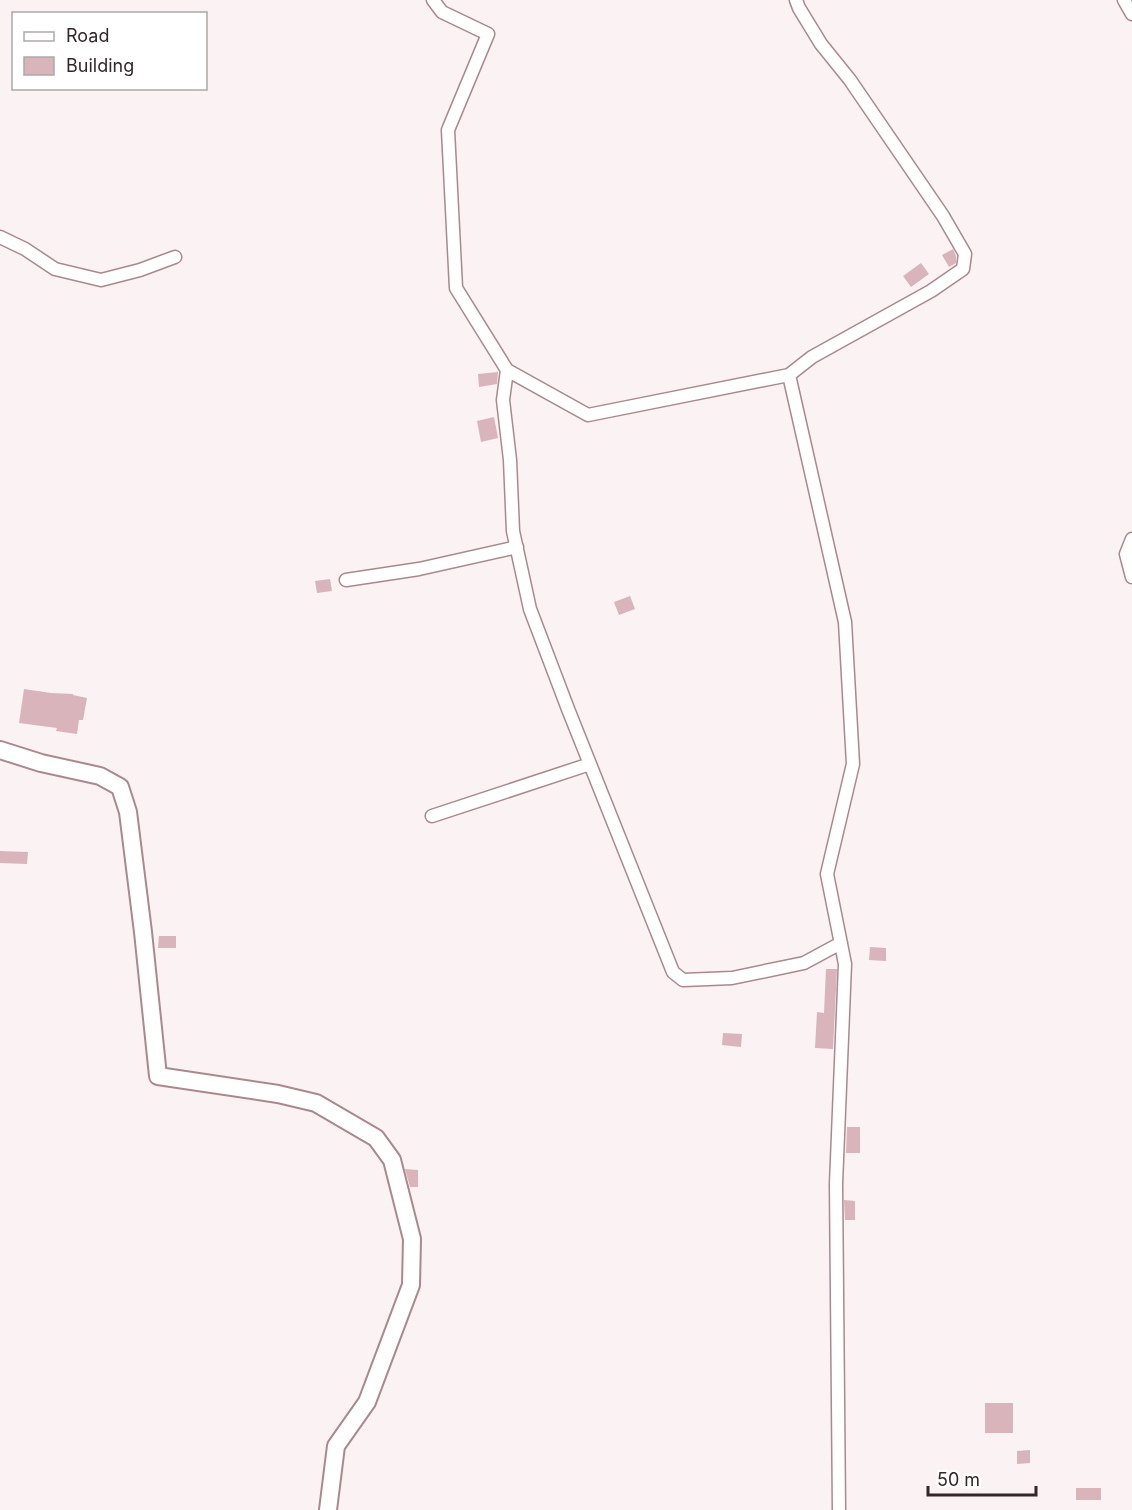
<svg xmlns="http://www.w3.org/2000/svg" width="1132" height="1510" font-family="Inter,sans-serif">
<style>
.building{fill:#d9b4ba}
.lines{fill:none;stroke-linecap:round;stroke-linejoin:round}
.street-casing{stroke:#ab888e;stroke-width:15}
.secondary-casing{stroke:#ab888e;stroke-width:20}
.street{stroke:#fff;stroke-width:12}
.secondary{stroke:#fff;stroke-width:16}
</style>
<rect width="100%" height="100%" fill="#faf2f3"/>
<path class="building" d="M953 249 956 256V263L949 267 942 255Z
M921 263 929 274 911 287 903 276Z
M498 372 497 384 479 387 478 374Z
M494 417 498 438 481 442 477 421Z
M330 579 332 591 317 593 315 581Z
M630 596 635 609 619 615 614 602Z
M24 689 51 693 73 694V695L87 698 83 720H79L77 734 56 731 57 728 19 723Z
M0 851 28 852 27 864 0 863Z
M159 936H176V948H158Z
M870 947 886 948V961L869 960Z
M826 969H837L833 1049 815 1048 817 1012 824 1013Z
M723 1033 742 1034 741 1047 722 1045Z
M847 1127H860V1153H846Z
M405 1169 418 1170V1187H410Z
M844 1200 855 1201V1220H845Z
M985 1403H1013V1433H985Z
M1030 1450V1463L1017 1464V1451Z
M1076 1488H1101V1500H1076Z"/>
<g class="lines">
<g class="street-casing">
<path id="street" d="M433 0 442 12 488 34 448 130 456 288 507 370 588 415 789 375 812 357 931 291 963 269 965 254 943 216 850 80 821 44 799 8 796 0
M1124 0 1132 14
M0 237 25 249 55 269 101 280 140 270 175 257
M507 370 503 400 510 460 513 531 530 609 568 709 673 972 683 980 732 978 804 963 841 943
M789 375 845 622 853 764 827 874 845 964 836 1184 839 1510
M1132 539 1126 554 1132 577
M346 580 419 569 517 547
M432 816 590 764"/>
</g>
<g class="secondary-casing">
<path id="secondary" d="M0 750 41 763 100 776 120 787 128 812 143 932 158 1076 278 1094 316 1103 376 1138 392 1160 412 1239 411 1285 367 1402 336 1446 328 1510"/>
</g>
<use href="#street" class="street"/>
<use href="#secondary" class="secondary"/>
</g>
<rect x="12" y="12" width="195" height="78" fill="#ffffff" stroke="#aea8a9" stroke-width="1.5"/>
<rect x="24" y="32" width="30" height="9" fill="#ffffff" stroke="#aea8a9" stroke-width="1.5"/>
<text x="66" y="42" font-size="18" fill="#352629">Road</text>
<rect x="24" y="57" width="30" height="18" fill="#d9b4ba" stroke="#aea8a9" stroke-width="1.5"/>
<text x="66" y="72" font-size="18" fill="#352629">Building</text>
<path d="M928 1486v9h108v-9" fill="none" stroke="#352629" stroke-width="3"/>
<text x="937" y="1486" font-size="18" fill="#352629" stroke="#ffffff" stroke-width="4.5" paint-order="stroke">50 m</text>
</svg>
